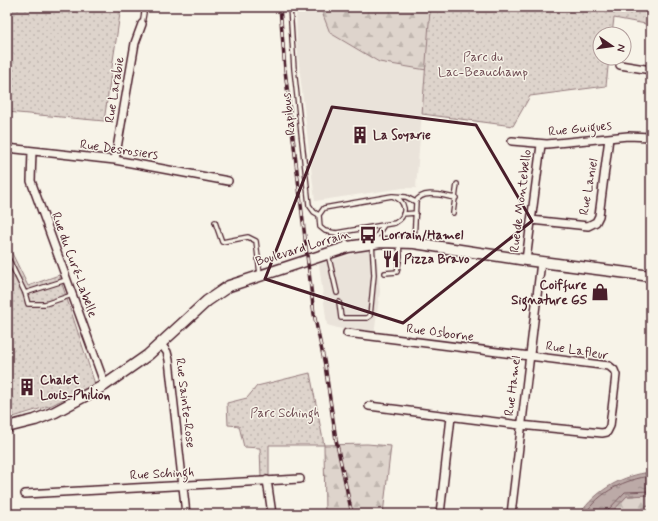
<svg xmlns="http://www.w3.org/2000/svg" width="658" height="521" font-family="Mynerve,sans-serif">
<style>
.built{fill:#eae3da}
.forest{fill:url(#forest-firs);stroke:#947a7c}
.park{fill:url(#park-dots);stroke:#947a7c}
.water{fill:url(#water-ripples);stroke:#8e7275}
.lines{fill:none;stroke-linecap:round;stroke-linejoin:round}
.shore{stroke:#78575d;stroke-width:1}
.lane-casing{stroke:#4a1f2b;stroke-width:6}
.street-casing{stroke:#4a1f2b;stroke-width:10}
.secondary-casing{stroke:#4a1f2b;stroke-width:13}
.lane{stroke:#f7f3e8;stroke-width:3.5}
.street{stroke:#f7f3e8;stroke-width:7}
.secondary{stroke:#f7f3e8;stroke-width:10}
.rail-casing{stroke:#4a1f2b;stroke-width:3.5}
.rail{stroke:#f7f3e8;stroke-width:2;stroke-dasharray:6;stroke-linecap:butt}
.marked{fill:none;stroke:#4a1f2b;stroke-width:3;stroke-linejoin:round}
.labels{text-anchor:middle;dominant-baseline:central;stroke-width:3;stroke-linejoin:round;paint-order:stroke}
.park-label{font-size:13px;fill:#6f4c53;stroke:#f7f3e8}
.street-label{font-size:13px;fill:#4a1f2b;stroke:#f7f3e8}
.poi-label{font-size:13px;font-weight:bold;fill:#4a1f2b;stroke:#f7f3e8;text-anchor:start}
</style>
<defs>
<pattern id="forest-firs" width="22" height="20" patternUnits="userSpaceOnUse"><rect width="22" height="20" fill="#ded4cc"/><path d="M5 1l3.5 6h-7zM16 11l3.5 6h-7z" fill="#c0b6af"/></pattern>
<pattern id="park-dots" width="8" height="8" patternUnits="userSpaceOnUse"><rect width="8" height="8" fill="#ded4cc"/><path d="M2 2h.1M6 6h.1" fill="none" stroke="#c0b6af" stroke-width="1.8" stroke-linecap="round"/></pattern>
<pattern id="water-ripples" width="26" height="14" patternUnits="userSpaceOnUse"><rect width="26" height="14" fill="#bcaaa7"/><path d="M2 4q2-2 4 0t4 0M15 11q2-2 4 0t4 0" fill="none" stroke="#9b8a88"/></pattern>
</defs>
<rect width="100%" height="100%" fill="#f7f3e8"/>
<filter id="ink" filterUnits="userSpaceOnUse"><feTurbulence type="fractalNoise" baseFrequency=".025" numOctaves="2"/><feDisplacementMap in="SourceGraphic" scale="8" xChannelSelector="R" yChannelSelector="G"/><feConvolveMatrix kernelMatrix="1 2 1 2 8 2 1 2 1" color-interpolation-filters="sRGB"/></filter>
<g filter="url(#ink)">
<path class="built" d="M296 7H412L430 10 416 188H403L315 201 297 48Z
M376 247 380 291 374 335 345 330 327 325 319 264Z"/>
<path class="forest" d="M320 7H592L462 76 379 62 330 33Z
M367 444 391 446 383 514H325L324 445Z
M649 495 651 505 627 514H610L627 496Z"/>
<path class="park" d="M7 7H121L104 121 7 112Z
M412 7H651V25L614 18 612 34H600V58H609L606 86 530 96 513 126 422 114 430 10Z
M7 243 28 286 59 275 95 384 52 405 7 419Z
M310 373 324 445H269V476L261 477 260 448 244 447 239 426 228 425 227 403 247 398 257 386Z"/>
<path class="water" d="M651 472V495L627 496 610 514H580C596 490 623 475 651 472Z"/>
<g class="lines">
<path class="shore" d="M585 514C599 492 625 479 651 476
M607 514 608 510 625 492 651 491"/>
<g class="lane-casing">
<path id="lane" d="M290 7 294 69 309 205 314 212 319 215
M142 24 145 7
M392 196C406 200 409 215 395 223L336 233 325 231 320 227 319 215 324 208Z
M393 196 406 197 416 202
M453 213 457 184
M403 214 416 213
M215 222 222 242 248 237 256 241 260 274
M336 233 350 245
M414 242 416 202C422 189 443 196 456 198
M328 254 337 293
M7 260H9L25 293
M385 273 397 272 400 256 399 243
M66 280 25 293 28 304H45L72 295
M339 302 341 318H367L370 316 374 275 372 243 384 225"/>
</g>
<g class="street-casing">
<path id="street" d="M620 65 651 70
M512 141 547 144 628 136 651 137
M7 148 115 160 228 181
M32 151 31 181 105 385
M115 160 135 43 142 24
M531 220 588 226 596 222 599 216 609 138
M526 260 541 145
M347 333 609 366 614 370 616 375 610 426 607 432 602 433 520 425 369 406
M161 344 167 352 169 360 186 514
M267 480 272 514
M25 494 300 479
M440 514 451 417
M511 514 541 262"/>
</g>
<g class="secondary-casing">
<path id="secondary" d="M7 427 35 420 55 412 105 385 148 355 207 301 229 286 348 247 381 242 414 243 526 260 651 276"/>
</g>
<use href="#lane" class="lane"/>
<use href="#street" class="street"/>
<use href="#secondary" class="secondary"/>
<g class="rail-casing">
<path id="rail" d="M280 7 285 70 314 314 325 365 336 440 352 514"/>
</g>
<use href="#rail" class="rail"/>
</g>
</g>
<path class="marked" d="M332 107 476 125 532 221 403 323 265 279Z"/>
<defs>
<g id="building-bare" transform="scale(1.38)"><path d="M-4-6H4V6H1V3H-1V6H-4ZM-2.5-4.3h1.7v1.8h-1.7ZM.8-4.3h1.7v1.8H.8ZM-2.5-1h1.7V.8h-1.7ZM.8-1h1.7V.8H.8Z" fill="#4a1f2b" stroke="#f7f3e8" stroke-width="2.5" paint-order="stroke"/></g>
<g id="bus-bare" transform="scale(1.38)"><path d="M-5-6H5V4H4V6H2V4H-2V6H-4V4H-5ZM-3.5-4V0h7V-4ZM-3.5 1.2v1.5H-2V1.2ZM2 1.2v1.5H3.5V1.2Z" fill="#4a1f2b" stroke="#f7f3e8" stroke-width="2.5" paint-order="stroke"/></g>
<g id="restaurant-bare" transform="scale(1.38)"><path d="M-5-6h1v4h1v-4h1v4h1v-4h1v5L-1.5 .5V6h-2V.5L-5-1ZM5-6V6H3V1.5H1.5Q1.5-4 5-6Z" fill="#4a1f2b" stroke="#f7f3e8" stroke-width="2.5" paint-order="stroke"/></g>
<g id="shop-bare" transform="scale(1.38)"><path d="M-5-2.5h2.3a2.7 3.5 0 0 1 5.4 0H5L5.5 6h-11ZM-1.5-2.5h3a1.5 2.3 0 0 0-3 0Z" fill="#4a1f2b" stroke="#f7f3e8" stroke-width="2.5" paint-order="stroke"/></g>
</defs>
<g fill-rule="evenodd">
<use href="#building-bare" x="360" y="135"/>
<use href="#bus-bare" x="368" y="235"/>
<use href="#restaurant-bare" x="391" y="259"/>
<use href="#shop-bare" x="600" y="292"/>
<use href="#building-bare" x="27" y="387"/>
</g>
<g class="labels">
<g class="park-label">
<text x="483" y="57">Parc du<tspan x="483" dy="15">Lac-Beauchamp</tspan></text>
<text x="285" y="413">Parc Schingh</text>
</g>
<g class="street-label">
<text transform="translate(115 90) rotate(-81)">Rue Larabie</text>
<text transform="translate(289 114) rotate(-96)">Rapibus</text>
<text transform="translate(580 129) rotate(-6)">Rue Guigues</text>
<text transform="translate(119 150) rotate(8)">Rue Desrosiers</text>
<text transform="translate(589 187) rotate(-80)">Rue Laniel</text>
<text transform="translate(521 201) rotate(-83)">Rue de Montebello</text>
<text transform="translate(303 248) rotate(-17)">Boulevard Lorrain</text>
<text transform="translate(74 265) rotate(70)">Rue du Curé-Labelle</text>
<text transform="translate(440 333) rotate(7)">Rue Osborne</text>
<text transform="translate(577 351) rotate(9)">Rue Lafleur</text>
<text transform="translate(513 386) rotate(-83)">Rue Hamel</text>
<text transform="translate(185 403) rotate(83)">Rue Sainte-Rose</text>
<text transform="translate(162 474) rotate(-3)">Rue Schingh</text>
</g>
<g class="poi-label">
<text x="373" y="135">La Soyarie</text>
<text x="381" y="235">Lorrain/Hamel</text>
<text x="404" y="259">Pizza Bravo</text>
<text x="587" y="285" text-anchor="end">Coiffure<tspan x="587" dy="15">Signature GS</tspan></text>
<text x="40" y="380">Chalet<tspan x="40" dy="15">Louis-Philion</tspan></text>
</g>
</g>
<rect width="658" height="521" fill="none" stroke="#f7f3e8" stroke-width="24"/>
<rect x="12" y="12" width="634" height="497" fill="none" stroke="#4a1f2b" stroke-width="1.5" filter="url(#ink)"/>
<g transform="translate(612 46) rotate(103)"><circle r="19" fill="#f7f3e8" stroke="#b29e9c"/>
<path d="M0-3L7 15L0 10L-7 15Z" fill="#4a1f2b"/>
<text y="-6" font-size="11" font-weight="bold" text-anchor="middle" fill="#4a1f2b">N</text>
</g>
</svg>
